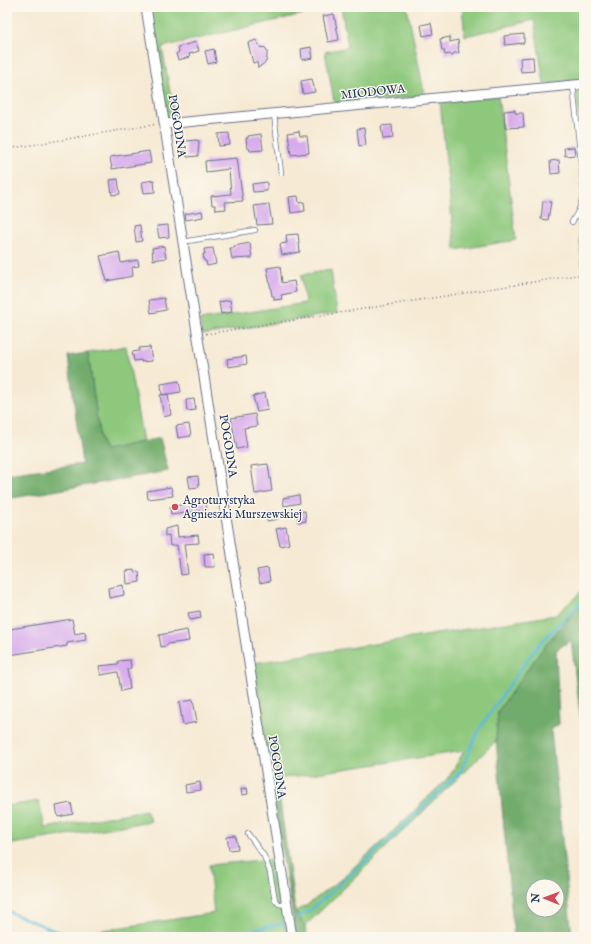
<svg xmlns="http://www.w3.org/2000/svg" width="591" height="944" font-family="'IM FELL English',serif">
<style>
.green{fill:#8dc87c;stroke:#547c6d}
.forest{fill:#72ac6c;stroke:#466e65;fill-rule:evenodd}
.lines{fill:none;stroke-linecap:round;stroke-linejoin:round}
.stream{stroke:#5dbbdb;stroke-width:2.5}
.building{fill:#d7abed}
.lane-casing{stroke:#687087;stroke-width:6}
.street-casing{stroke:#687087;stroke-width:11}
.path{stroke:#687087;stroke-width:1.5;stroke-dasharray:1 3;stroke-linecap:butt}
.lane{stroke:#fff;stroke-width:4.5}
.street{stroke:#fff;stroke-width:9}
.poi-dot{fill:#d1495b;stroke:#fbf7ec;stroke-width:1.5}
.labels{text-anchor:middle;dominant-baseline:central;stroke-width:3;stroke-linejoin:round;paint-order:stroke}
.street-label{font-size:12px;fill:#1b2f5e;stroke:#fbf7ec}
.poi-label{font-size:12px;fill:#1b2f5e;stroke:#fbf7ec;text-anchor:start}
</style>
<rect width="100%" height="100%" fill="#fbf7ec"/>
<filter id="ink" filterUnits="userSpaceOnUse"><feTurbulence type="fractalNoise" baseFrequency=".025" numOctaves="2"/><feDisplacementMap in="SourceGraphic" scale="8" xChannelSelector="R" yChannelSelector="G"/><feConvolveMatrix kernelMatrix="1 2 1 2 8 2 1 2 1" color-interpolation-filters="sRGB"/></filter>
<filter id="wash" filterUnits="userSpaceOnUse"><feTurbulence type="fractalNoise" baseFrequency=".012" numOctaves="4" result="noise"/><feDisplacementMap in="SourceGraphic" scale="16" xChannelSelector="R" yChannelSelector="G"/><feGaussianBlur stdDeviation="0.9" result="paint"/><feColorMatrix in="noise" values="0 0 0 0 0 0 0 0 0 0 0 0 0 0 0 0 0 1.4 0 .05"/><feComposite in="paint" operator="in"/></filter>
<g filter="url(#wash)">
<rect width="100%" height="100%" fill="#f6ead4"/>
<path class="green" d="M173 7H334L162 47 175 119H166L150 12Z
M341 7H407L425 96 340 104 334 101 325 52 348 47Z
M462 7H584V80L544 84 534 20 465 36Z
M584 89V165L576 90Z
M498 96 516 240 455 250 440 101Z
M584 198V281L578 224Z
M331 270 337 313 202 335 200 320 305 303 301 275Z
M126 346 143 442 105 450 100 440 88 353Z
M584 589V599L541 651 498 711 496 741 305 926 295 911 306 906 340 880 386 838 449 777 464 751 277 779 270 778 254 663 556 615Z
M39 801 45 828 146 810 151 821 7 845V806Z
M271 859 283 910 288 937H79L78 934 214 913 209 865Z"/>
<path class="forest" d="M88 353 100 440 105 450 160 438 168 471 7 499V474L82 464 68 356Z
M584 599V746L571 640 556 650 559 724 551 730 572 937H514L496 741 498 711 541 651ZM533 886H557V910H533Z
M270 778 277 779 295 911 305 926 307 937H296Z"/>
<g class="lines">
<path class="stream" d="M7 911 53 930 81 937
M297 918 311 910 390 839 461 771 478 731 516 675 539 644 584 599
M222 937 284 923"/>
</g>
<g id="blocks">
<path class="building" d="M334 14 339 40 328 42 323 16Z
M431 23 433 34 423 36 421 25Z
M524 34V43L505 45 504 36Z
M450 37V42L458 40 459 47H458L459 53H454L452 56 450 54 445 55 444 50H442L440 39Z
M256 40 261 48 264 47 267 50V56L266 62 258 68 257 62 253 63 248 43Z
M196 42 199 51 189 54 190 57 178 60 176 54 179 52 178 47Z
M311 47 313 58 302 60 301 49Z
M214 49 216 62 208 64 205 51Z
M533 57 534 71 521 72 520 58Z
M312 79 315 92 303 94 301 81Z
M515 110V113H523L524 127 505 128 504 111Z
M392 125 393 138 383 139 381 126Z
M364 128 366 145 359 146 357 129Z
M299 131 300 136H307L309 153 291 155 288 133Z
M229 133 230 145 219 146 218 134Z
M261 134 263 150 250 151 249 148H247L246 138H248V136Z
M196 140 199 141 198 156 187 157 185 141Z
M574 147 575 155 565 156 564 148Z
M149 151 151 163 112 169 110 157Z
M237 158 243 201 225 202 226 209 216 210 215 205H212L211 196 231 194 229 169 206 172 205 161Z
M559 160 560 173 551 174 550 161Z
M118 179 120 194 112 195 110 180Z
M154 180 155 192 144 193 142 182Z
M267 182V191L253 192 252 184Z
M298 196 299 203 304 202 305 211 291 213 289 197Z
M543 201 551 202 548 220 541 219Z
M269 204 272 224 257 225 254 206Z
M202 211 203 217 186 220 185 214Z
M140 225 142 241 136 242 134 226Z
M168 225 169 237 159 238 157 226Z
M298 234 300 252 282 255 280 244 287 243 286 235Z
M250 243 252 258 232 259 230 248H234V246Z
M164 246 166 258 153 260 152 248Z
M213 248 216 264 207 266 206 261H204L203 254H205L204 249Z
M119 252 121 263 138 260 139 266 132 267 133 276 107 281 100 256Z
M280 266 282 283 294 281 296 292 281 295 282 299 274 300V296H272L267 268Z
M164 298 166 310 151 313 149 300Z
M230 300 232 312 221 314 219 302Z
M150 347 152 361 141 362V360L134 361 132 352 139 351V348Z
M246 356 247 364 228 367 227 359Z
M179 381 181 392 162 395 161 384Z
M265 393 268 410 257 412 253 396Z
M168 394 171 415 164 417 160 395Z
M194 399 196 410 187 411 186 400Z
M255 414 257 426 244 428 247 447 237 449 231 418Z
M189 424 191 436 178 438 176 426Z
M268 464 272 491 255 494 251 466Z
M198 476 199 487 190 488 188 477Z
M171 487 173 496 148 499 147 491Z
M299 495 300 503 284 506 283 498Z
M205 499 207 510 171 515 170 507 193 503V501Z
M305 511 306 521 298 522 297 512Z
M278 513V519L267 521 266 515Z
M177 526 178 537 198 535 199 543 184 544 188 574 181 575 177 545 170 546 169 535 165 536V529Z
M286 527 289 544 280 546 276 529Z
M214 553 215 567H205L204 554Z
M268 568 270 581 260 583 257 570Z
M134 570V572H139L140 582 127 584 126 571Z
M123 585 124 595 109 598 108 588Z
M200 611 201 618 190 620 188 613Z
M72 619 75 634 85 632 86 640 67 643V646L9 655 7 638 11 637 10 629Z
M187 630 189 641 167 644V646L161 647 159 635Z
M130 660 131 668 127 669 130 689 121 691 118 672 101 675 99 666 118 664V661Z
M193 700 197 722 183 725 179 702Z
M200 782 201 790 186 792 185 785Z
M247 788 248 794 242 795 241 789Z
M71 803 73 814 58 817 56 806Z
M236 836 238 849 229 850 227 837Z"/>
</g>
</g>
<g filter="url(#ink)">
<use href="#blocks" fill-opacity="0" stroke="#687087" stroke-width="1"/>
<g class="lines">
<g class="lane-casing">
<path id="lane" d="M573 85 584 192
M274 114 281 173
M572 222 579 210 584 194
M182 242 255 230
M248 834 264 856 270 872 275 900 279 904 287 905"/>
</g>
<g class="street-casing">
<path id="street" d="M146 7 292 937
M165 124 584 84"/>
</g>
<path class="path" d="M7 149 157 124
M206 334 583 274"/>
<use href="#lane" class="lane"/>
<use href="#street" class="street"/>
</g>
</g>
<circle class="poi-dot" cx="175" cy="507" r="4"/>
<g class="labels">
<g class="street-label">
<text transform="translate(373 92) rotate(-6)">MIODOWA</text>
<text transform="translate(177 126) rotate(81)">POGODNA</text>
<text transform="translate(228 446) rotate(81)">POGODNA</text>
<text transform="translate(277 767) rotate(81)">POGODNA</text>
</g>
<g class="poi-label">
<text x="183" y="500">Agroturystyka<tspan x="183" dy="14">Agnieszki Murszewskiej</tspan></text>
</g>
</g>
<rect width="591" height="944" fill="none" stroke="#fbf7ec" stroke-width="24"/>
<g transform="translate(545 898) rotate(271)"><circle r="19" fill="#fbf7ec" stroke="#a1a7b3"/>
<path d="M0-3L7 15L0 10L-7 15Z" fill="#d1495b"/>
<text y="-6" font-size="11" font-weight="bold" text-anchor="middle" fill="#1b2f5e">N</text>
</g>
</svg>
